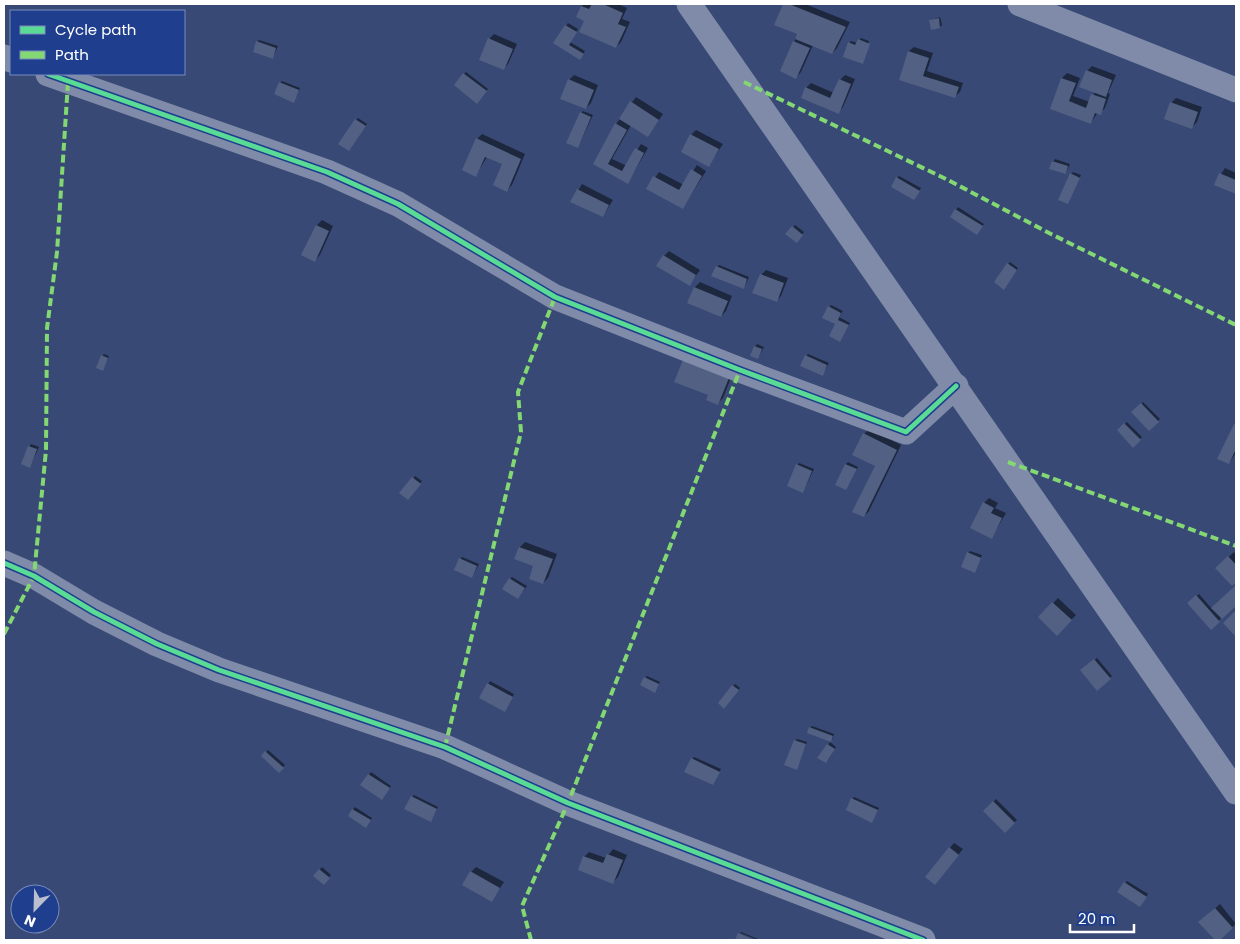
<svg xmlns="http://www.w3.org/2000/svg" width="1240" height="944" font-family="Poppins,sans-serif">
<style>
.shadow{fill:#0007}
.building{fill:#526083}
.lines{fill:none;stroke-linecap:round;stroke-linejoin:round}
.minor{stroke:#7f8ba8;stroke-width:25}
.quiet{stroke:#83d873;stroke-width:4;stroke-dasharray:8 4;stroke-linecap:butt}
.cycleway-casing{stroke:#1f3e8e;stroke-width:8}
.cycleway{stroke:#5adb95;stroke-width:5}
</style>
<rect width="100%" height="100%" fill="#384975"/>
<path class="shadow" d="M584 4H618L627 8 622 19 630 22 621 42 616 47 585 20 582 6Z
M784 4H805L850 22 837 48 832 53 813 45 801 72 796 77 794 42 798 34 776 25Z
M940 17 942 25 940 27 930 20Z
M568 23 578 29 570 42 585 51 582 56 555 43Z
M494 34 517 44 508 64 503 69 489 39Z
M861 38 869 41 862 62 849 43 851 41 857 43Z
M259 40 278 46 273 57 257 42Z
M914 47 933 53 927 71 963 83 960 92 955 96 901 79 909 51Z
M1092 66 1116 75 1108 93 1110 94 1105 108 1100 113 1098 112 1091 123 1051 108 1062 78 1067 73 1080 78 1073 96 1090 102 1095 92 1087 71Z
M466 72 488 89 479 100 464 74Z
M574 75 598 85 591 103 586 108 569 80Z
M845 75 855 79 843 107 839 112 806 88 811 83 834 93 840 80Z
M282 81 300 88 294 101 280 83Z
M636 97 663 114 648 136 631 125 612 159 627 166 641 144 648 148 628 182 595 164 616 124Z
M1176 98 1202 107 1197 122 1192 127 1171 103Z
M583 111 593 115 578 147 581 113Z
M358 118 367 124 351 147 356 120Z
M696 130 723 144 709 165 691 135Z
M482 134 525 154 512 185 507 190 504 164 487 157 476 175 477 139Z
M1055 159 1070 164 1066 173 1053 162Z
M697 165 706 171 683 208 648 188 659 172 684 185Z
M1225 168 1236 173V193L1215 184Z
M1073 172 1081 175 1068 203 1071 174Z
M899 176 921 188 916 196 897 178Z
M582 184 613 200 603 216 572 201Z
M958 207 984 224 979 231 951 217Z
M322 220 333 226 320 255 315 260 303 254 317 225Z
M795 225 804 232 799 239 793 227Z
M669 251 700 270 689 285 664 256Z
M1010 262 1018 268 1005 286 1008 264Z
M719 265 749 277 745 286 743 288 717 267Z
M766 270 788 278 781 296 776 301 761 275Z
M700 282 732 296 726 311 721 316 688 302 695 287Z
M831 305 843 311 839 317 850 323 840 341 837 324 829 307Z
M757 344 764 347 758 358 755 347Z
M104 354 109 356 103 369 102 356Z
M808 354 829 363 822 375 806 356Z
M733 373 723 398 718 403 709 394Z
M1143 402 1160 419 1149 429 1133 412Z
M1127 422 1142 437 1133 446 1118 430Z
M1236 423V453L1229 463 1219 458Z
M869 429 901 445 869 511 864 516 877 466 864 434Z
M31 444 39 447 30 466 22 463Z
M848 462 858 467 846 489V464Z
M799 463 814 469 803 492 797 465Z
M415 476 422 481 410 496 401 493Z
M989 498 998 503 995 508 1006 513 992 537 984 503Z
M525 542 557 554 548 578 543 583 535 566 516 559 520 547Z
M970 551 982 555 974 572 968 553Z
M1234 552 1236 555V581L1232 585 1217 568Z
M462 557 479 564 472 577 460 559Z
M512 577 527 586 518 598 510 579Z
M1236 586V604L1211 628 1189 603 1199 594 1212 609Z
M1058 598 1076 615 1057 634 1040 617Z
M1097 658 1112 676 1097 689 1082 671Z
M647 676 660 682 655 691 645 678Z
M490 681 514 694 507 708 481 697Z
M735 684 740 688 726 705 733 686Z
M812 726 834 734 833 738 831 740 810 728Z
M797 739 807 742 796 768 795 741Z
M830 742 836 747 828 760V745Z
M268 750 285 765 279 771 262 756Z
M694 757 721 769 713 783 692 759Z
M371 772 391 786 384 796 362 785Z
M414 795 438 807 432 819 412 797Z
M854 797 879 808 872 821 852 799Z
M996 799 1017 820 1005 831 985 811Z
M355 807 372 818 368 824 349 815Z
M954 843 963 849 939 879 926 877Z
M613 849 627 855 618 877 613 882 584 857 589 852 606 858Z
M322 867 331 875 324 883 315 875Z
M476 867 504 882 492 900 471 872Z
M1127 881 1148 894 1142 903 1125 883Z
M1220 904 1236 924 1216 940 1200 922Z
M741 932 758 939V940L740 933Z"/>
<path class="building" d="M592 4H603L623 13 618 24 626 27 616 48 579 32 584 21 576 17 581 6 589 9Z
M783 4H789L846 27 832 54 795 39 797 34 774 25Z
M939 18 940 28 931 30 929 20Z
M565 25 577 32 569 45 584 54 580 60 553 43Z
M488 38 513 49 504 70 479 60Z
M858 39 870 44 863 64 843 57 848 42 855 45Z
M256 41 276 48 273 59 253 52Z
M793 41 810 48 796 79 780 71Z
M908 51 929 58 923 76 959 87 955 98 899 80Z
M1086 70 1112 80 1106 97 1079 87Z
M463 73 487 91 477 104 454 85Z
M1061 78 1076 83 1069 101 1086 108 1091 94 1106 99 1101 115 1095 113 1091 124 1050 109Z
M568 79 594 90 586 109 560 99Z
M839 79 851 84 839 114 801 98 805 87 830 98Z
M279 82 299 90 294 103 274 94Z
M630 101 659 120 648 137 619 119Z
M1170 102 1198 112 1192 129 1164 119Z
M580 112 591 117 578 148 566 143Z
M355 119 366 126 349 151 338 144Z
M615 123 627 130 608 164 622 171 635 148 644 153 628 184 593 164Z
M690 134 719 149 709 167 681 152Z
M476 138 521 159 507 192 493 185 502 164 485 157 476 177 462 170Z
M1052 161 1068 166 1066 174 1049 169Z
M691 169 702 176 683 209 646 189 653 176 679 190Z
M1070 173 1080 178 1068 204 1058 200Z
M1219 173 1236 180V194L1214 185Z
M896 177 920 191 914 200 891 187Z
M577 189 609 205 603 217 570 202Z
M955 209 983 226 977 235 950 217Z
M316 225 329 231 315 262 301 255Z
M792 226 803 235 797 243 785 234Z
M663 255 696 275 690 286 656 266Z
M1007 263 1017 270 1004 290 994 282Z
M716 266 747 279 744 289 711 276Z
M760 274 784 283 777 302 752 293Z
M694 287 728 301 721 317 687 303Z
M828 306 841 313 838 320 849 325 840 342 829 336 835 324 822 318Z
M754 346 762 349 758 359 750 356Z
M101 355 108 358 103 371 96 368Z
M805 355 827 365 823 376 800 366Z
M683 360 729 378 718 405 706 400 708 395 674 382Z
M1141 403 1159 422 1149 431 1131 412Z
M1124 423 1141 440 1133 448 1117 430Z
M1234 424 1236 425V449L1229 464 1217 459Z
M863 433 897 450 864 517 852 512 875 466 852 455Z
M28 446 37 449 30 468 21 464Z
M796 464 812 471 803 493 787 486Z
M845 464 857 469 846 490 835 485Z
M412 477 421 484 408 500 399 493Z
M983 502 994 508 991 513 1002 518 992 539 970 528Z
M519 547 553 559 543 584 529 579 533 566 514 559Z
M967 552 981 558 975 573 961 567Z
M1228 556 1236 565V582L1232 586 1215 568Z
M459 558 477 566 472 578 454 570Z
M509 578 525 588 518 599 502 589Z
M1236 585V606L1222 619 1211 608Z
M1196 595 1220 622 1211 630 1187 603Z
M1052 602 1072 620 1057 636 1038 617Z
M1236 610V637L1223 623Z
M1094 659 1111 679 1097 691 1080 670Z
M644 677 659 684 655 693 640 685Z
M487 683 513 697 505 712 479 698Z
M732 685 739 690 724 709 718 703Z
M809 727 833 736 831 742 807 733Z
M794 740 806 744 797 770 784 765Z
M827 744 835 749 826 763 817 758Z
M265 751 284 768 279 773 261 756Z
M691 758 720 772 713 785 684 772Z
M368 774 390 788 382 800 360 785Z
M411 796 437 809 431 822 404 809Z
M851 798 878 810 872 823 846 810Z
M993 801 1015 823 1005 833 983 811Z
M352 809 371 820 366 828 348 816Z
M949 847 959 855 935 885 925 877Z
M607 854 623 860 613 884 578 870 583 856 603 863Z
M319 869 330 878 324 885 313 876Z
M470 871 500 888 492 902 462 885Z
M1124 882 1147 897 1140 907 1117 892Z
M1215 908 1233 928 1220 940H1215L1198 922Z
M738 933 754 940H735Z"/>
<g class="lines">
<path class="minor" d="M689 4 1236 792
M1020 4 1236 90
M4 57 11 60
M48 74 327 172 398 204 555 297 740 370 906 432 956 386
M4 563 34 576 94 612 157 644 219 670 445 747 568 803 923 940"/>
<path class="quiet" d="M744 82 946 179 1051 234 1236 325
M1008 462 1236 546
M4 634 34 576 46 450 47 328 57 252 68 82
M445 747 521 432 518 392 555 297
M531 940 522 906 568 803 740 370"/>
<g class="cycleway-casing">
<path id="cycleway" d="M48 74 327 172 398 204 555 297 740 370 906 432 956 386
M4 563 34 576 94 612 157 644 219 670 445 747 568 803 923 940"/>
</g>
<use href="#cycleway" class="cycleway"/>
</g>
<rect width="1240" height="944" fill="none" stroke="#ffffff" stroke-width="10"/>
<rect x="10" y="10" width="175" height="65" fill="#1f3e8e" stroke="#798bbb"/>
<rect x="20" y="26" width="25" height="8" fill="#5adb95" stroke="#798bbb"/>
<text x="55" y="35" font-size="15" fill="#ffffff">Cycle path</text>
<rect x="20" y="51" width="25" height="8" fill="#83d873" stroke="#798bbb"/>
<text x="55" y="60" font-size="15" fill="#ffffff">Path</text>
<g transform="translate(35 909) rotate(203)"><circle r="24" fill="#1f3e8e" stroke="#798bbb"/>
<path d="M0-4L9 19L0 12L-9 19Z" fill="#b9bfcf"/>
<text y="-8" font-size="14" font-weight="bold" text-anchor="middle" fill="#ffffff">N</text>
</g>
<path d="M1070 924v8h64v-8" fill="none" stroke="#ffffff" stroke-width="2.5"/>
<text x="1078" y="924" font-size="15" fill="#ffffff" stroke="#1f3e8e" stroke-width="4" paint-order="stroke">20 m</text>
</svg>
